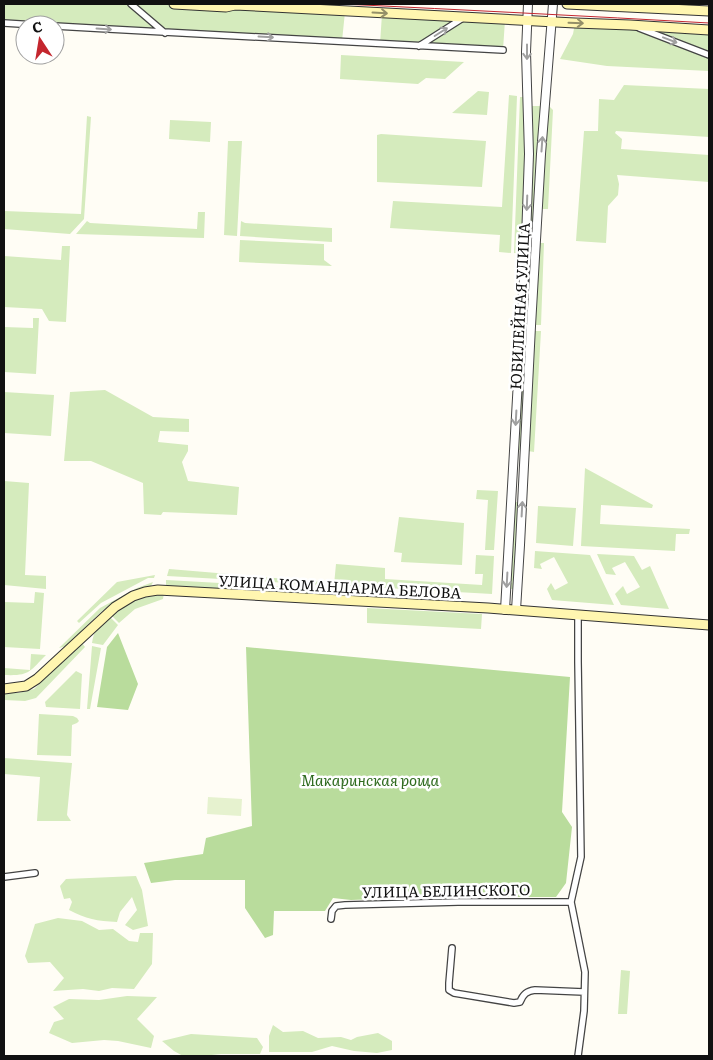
<svg xmlns="http://www.w3.org/2000/svg" width="713" height="1060" font-family="Literata,serif">
<style>
.green{fill:#d5ebbd}
.forest{fill:#b9dc9c}
.pitch{fill:#e6f2cf}
.lines{fill:none;stroke-linecap:round;stroke-linejoin:round}
.minor-casing{stroke:#444;stroke-width:8}
.tertiary-casing{stroke:#444;stroke-width:10}
.secondary-casing{stroke:#333;stroke-width:11}
.minor{stroke:#fff;stroke-width:5.5}
.tertiary{stroke:#fff;stroke-width:8}
.secondary{stroke:#fff6b0;stroke-width:9}
.tram{stroke:#c4262e;stroke-width:1}
.oneway{stroke:#948f68}
.oneway2{stroke:#a0a0a0}
.labels{text-anchor:middle;dominant-baseline:central;stroke-width:5;stroke-linejoin:round;paint-order:stroke}
.street-label{font-size:15px;fill:#111;stroke:#fff}
.park-label{font-size:15px;font-style:italic;fill:#2f6b1f;stroke:#fff}
</style>
<rect width="100%" height="100%" fill="#fffdf5"/>
<path class="green" d="M4 4H174L345 12 342 41 4 23Z
M382 14 505 20 503 50 380 44Z
M575 23 709 30V71L607 66 560 59 573 34Z
M341 55 464 62 445 79 426 78 418 84 340 79Z
M624 85 709 89V137L616 131 615 133 622 139 621 149 709 155V182L617 175 619 184 618 195 608 206 606 243 576 241 584 131H598L599 99 614 100Z
M478 91 489 92 487 115 452 113Z
M509 95 517 96 511 253 499 252 500 235 390 228 393 201 502 207Z
M520 97H525L527 154 523 254 514 253Z
M547 104 553 110 548 209H541Z
M531 106H541L533 236H529Z
M87 116 91 117 84 219 70 234 4 229V211L81 214Z
M170 120 211 122 210 142 169 139Z
M381 134 486 141 482 187 377 182V135Z
M228 141H242L237 236 224 235Z
M198 212H205L204 238 76 234 87 221 90 223 197 229Z
M241 221 245 223 332 228V242L240 236Z
M240 240 324 244V260L332 266 239 262Z
M529 243H532L521 450H518Z
M539 243H544L541 325H535Z
M62 246H70L66 322 49 321 42 309 4 307V256L61 260Z
M33 318H39L36 374 4 372V327L33 328Z
M534 331H541L534 452 528 451Z
M105 390 153 417 189 419V432L160 431 158 442 188 445V451L182 462 188 481 239 487 237 515 163 512 161 515 144 514 143 483 91 461H64L70 392Z
M4 392 54 395 51 436 4 433Z
M585 468 653 505 652 508 601 505 600 524 690 529 689 534H676L675 551 581 546Z
M4 481 29 483 25 575 46 576V589L4 585Z
M477 490 498 491 494 550H485L488 500 476 499Z
M515 502H519L514 589H510Z
M538 506 576 508 573 546 536 543Z
M399 517 464 523 462 565 401 562 402 553 394 552Z
M535 551 590 555 614 605 552 600 547 589 551 583 555 590 568 583 554 557 540 564 542 569 534 568Z
M597 554 634 556 642 570 650 566 669 609 621 605 615 594 623 586 627 594 640 587 625 562 612 568 616 575 606 574Z
M476 555 494 556 492 594 334 585 336 564 385 568V579L482 585 483 574H475Z
M169 569 323 582 325 585 167 576Z
M155 575 154 578H148L101 603 79 623 77 621 117 582Z
M166 580 325 589 324 596 166 588Z
M153 582 151 586C112 595 94 619 67 646L59 648 100 608 137 588Z
M35 592 44 593 40 649 4 647V602L34 603Z
M164 593 163 599 135 609 119 623 111 615C131 599 139 596 164 593Z
M367 608 482 614 481 629 367 623Z
M109 616 118 625 103 645 92 643C94 629 99 626 109 616Z
M82 643 85 647 36 698 25 701 4 700V693H18L34 689Z
M92 646 101 648 90 709H87Z
M31 654 46 655C29 672 30 676 4 675V668L30 670Z
M76 671 82 674 80 709 46 707 45 702Z
M39 714 73 716 77 718 79 721 77 723 72 725 71 756 37 755Z
M4 758 72 763 67 815 71 821H37L40 777 4 774Z
M136 876 142 890 148 926 133 930 125 925 137 910 132 897 120 912 117 922C97 921 86 919 69 910L72 902 70 898 64 899 60 886 66 879Z
M58 918 82 921 99 930 113 929 129 941 138 942 140 933H153L152 964 134 989 112 988 99 991 83 989 53 991 64 978 50 962 28 963 25 956 35 924Z
M621 970 630 971 627 1014H618Z
M127 996 157 997 137 1019 154 1036 151 1048 118 1041 104 1040 72 1043 49 1033 54 1022 64 1019 53 1007 69 999 99 1000Z
M273 1025 283 1032 303 1031 318 1038 341 1037 351 1040 357 1037 378 1033 392 1041V1050L377 1053 354 1051 332 1046 312 1052H269V1036Z
M191 1034 257 1038 263 1047 260 1054H221L202 1056H183L174 1051 162 1041Z"/>
<path class="forest" d="M118 633 138 684 128 710 97 707 107 647Z
M246 647 570 677 562 812 572 827 566 883 556 897H427L351 900 333 898 325 911H274L273 935 265 938 245 908V880H175L151 883 144 863 203 854 206 838 252 826Z"/>
<path class="pitch" d="M208 797 242 799 241 816 207 814Z"/>
<g class="lines">
<g class="minor-casing">
<path id="minor" d="M131 4 165 33
M4 23 36 25
M55 26C204 35 353 42 503 50
M639 28 709 55
M419 46 463 18
M4 877 35 873
M331 919 332 911 336 906 345 905 458 902H571
M452 948 449 983V990L454 993 514 1003 520 1002C523 994 527 991 535 990L584 992
M578 1056 584 1011 585 972 571 902 581 857 578 662V615"/>
</g>
<g class="tertiary-casing">
<path id="tertiary" d="M505 610 526 239 529 154 526 52 528 4
M516 610 520 545 531 326 541 154 553 4"/>
</g>
<g class="secondary-casing">
<path id="secondary" d="M174 4 226 7 235 5 575 23 630 25 709 30
M567 4 709 11
M4 689 26 686 37 679 115 607 133 596 145 592 158 590 488 608 709 625"/>
</g>
<use href="#minor" class="minor"/>
<use href="#tertiary" class="tertiary"/>
<use href="#secondary" class="secondary"/>
<path class="tram" d="M343 4C465 10 587 16 709 23"/>
</g>
<defs><path id="oneway-shaft" d="M-6 0H5M1.5-3L5.5 0L1.5 3" fill="none" stroke-width="1.6" stroke-linecap="round" stroke-linejoin="round" transform="scale(1.25)"/></defs>
<g class="oneway">
<use href="#oneway-shaft" transform="translate(380 13) rotate(3)"/>
<use href="#oneway-shaft" transform="translate(576 23) rotate(2)"/>
</g>
<g class="oneway2">
<use href="#oneway-shaft" transform="translate(104 29) rotate(4)"/>
<use href="#oneway-shaft" transform="translate(441 32) rotate(-32)"/>
<use href="#oneway-shaft" transform="translate(266 37) rotate(3)"/>
<use href="#oneway-shaft" transform="translate(670 40) rotate(21)"/>
<use href="#oneway-shaft" transform="translate(527 52) rotate(90)"/>
<use href="#oneway-shaft" transform="translate(542 144) rotate(-86)"/>
<use href="#oneway-shaft" transform="translate(527 203) rotate(92)"/>
<use href="#oneway-shaft" transform="translate(516 418) rotate(93)"/>
<use href="#oneway-shaft" transform="translate(522 509) rotate(-87)"/>
<use href="#oneway-shaft" transform="translate(507 580) rotate(93)"/>
</g>
<g class="labels">
<g class="street-label">
<text transform="translate(519 306) rotate(-87)">ЮБИЛЕЙНАЯ УЛИЦА</text>
<text transform="translate(340 586) rotate(3)">УЛИЦА КОМАНДАРМА БЕЛОВА</text>
<text transform="translate(446 890) rotate(-1)">УЛИЦА БЕЛИНСКОГО</text>
</g>
<g class="park-label">
<text x="370" y="779">Макаринская роща</text>
</g>
</g>
<rect width="713" height="1060" fill="none" stroke="#111111" stroke-width="10"/>
<g transform="translate(40 40) rotate(348)"><circle r="24" fill="#ffffff" stroke="#a0a0a0"/>
<path d="M0-4L9 19L0 12L-9 19Z" fill="#c4262e"/>
<text y="-8" font-size="14" font-weight="bold" text-anchor="middle" fill="#111111">С</text>
</g>
</svg>
